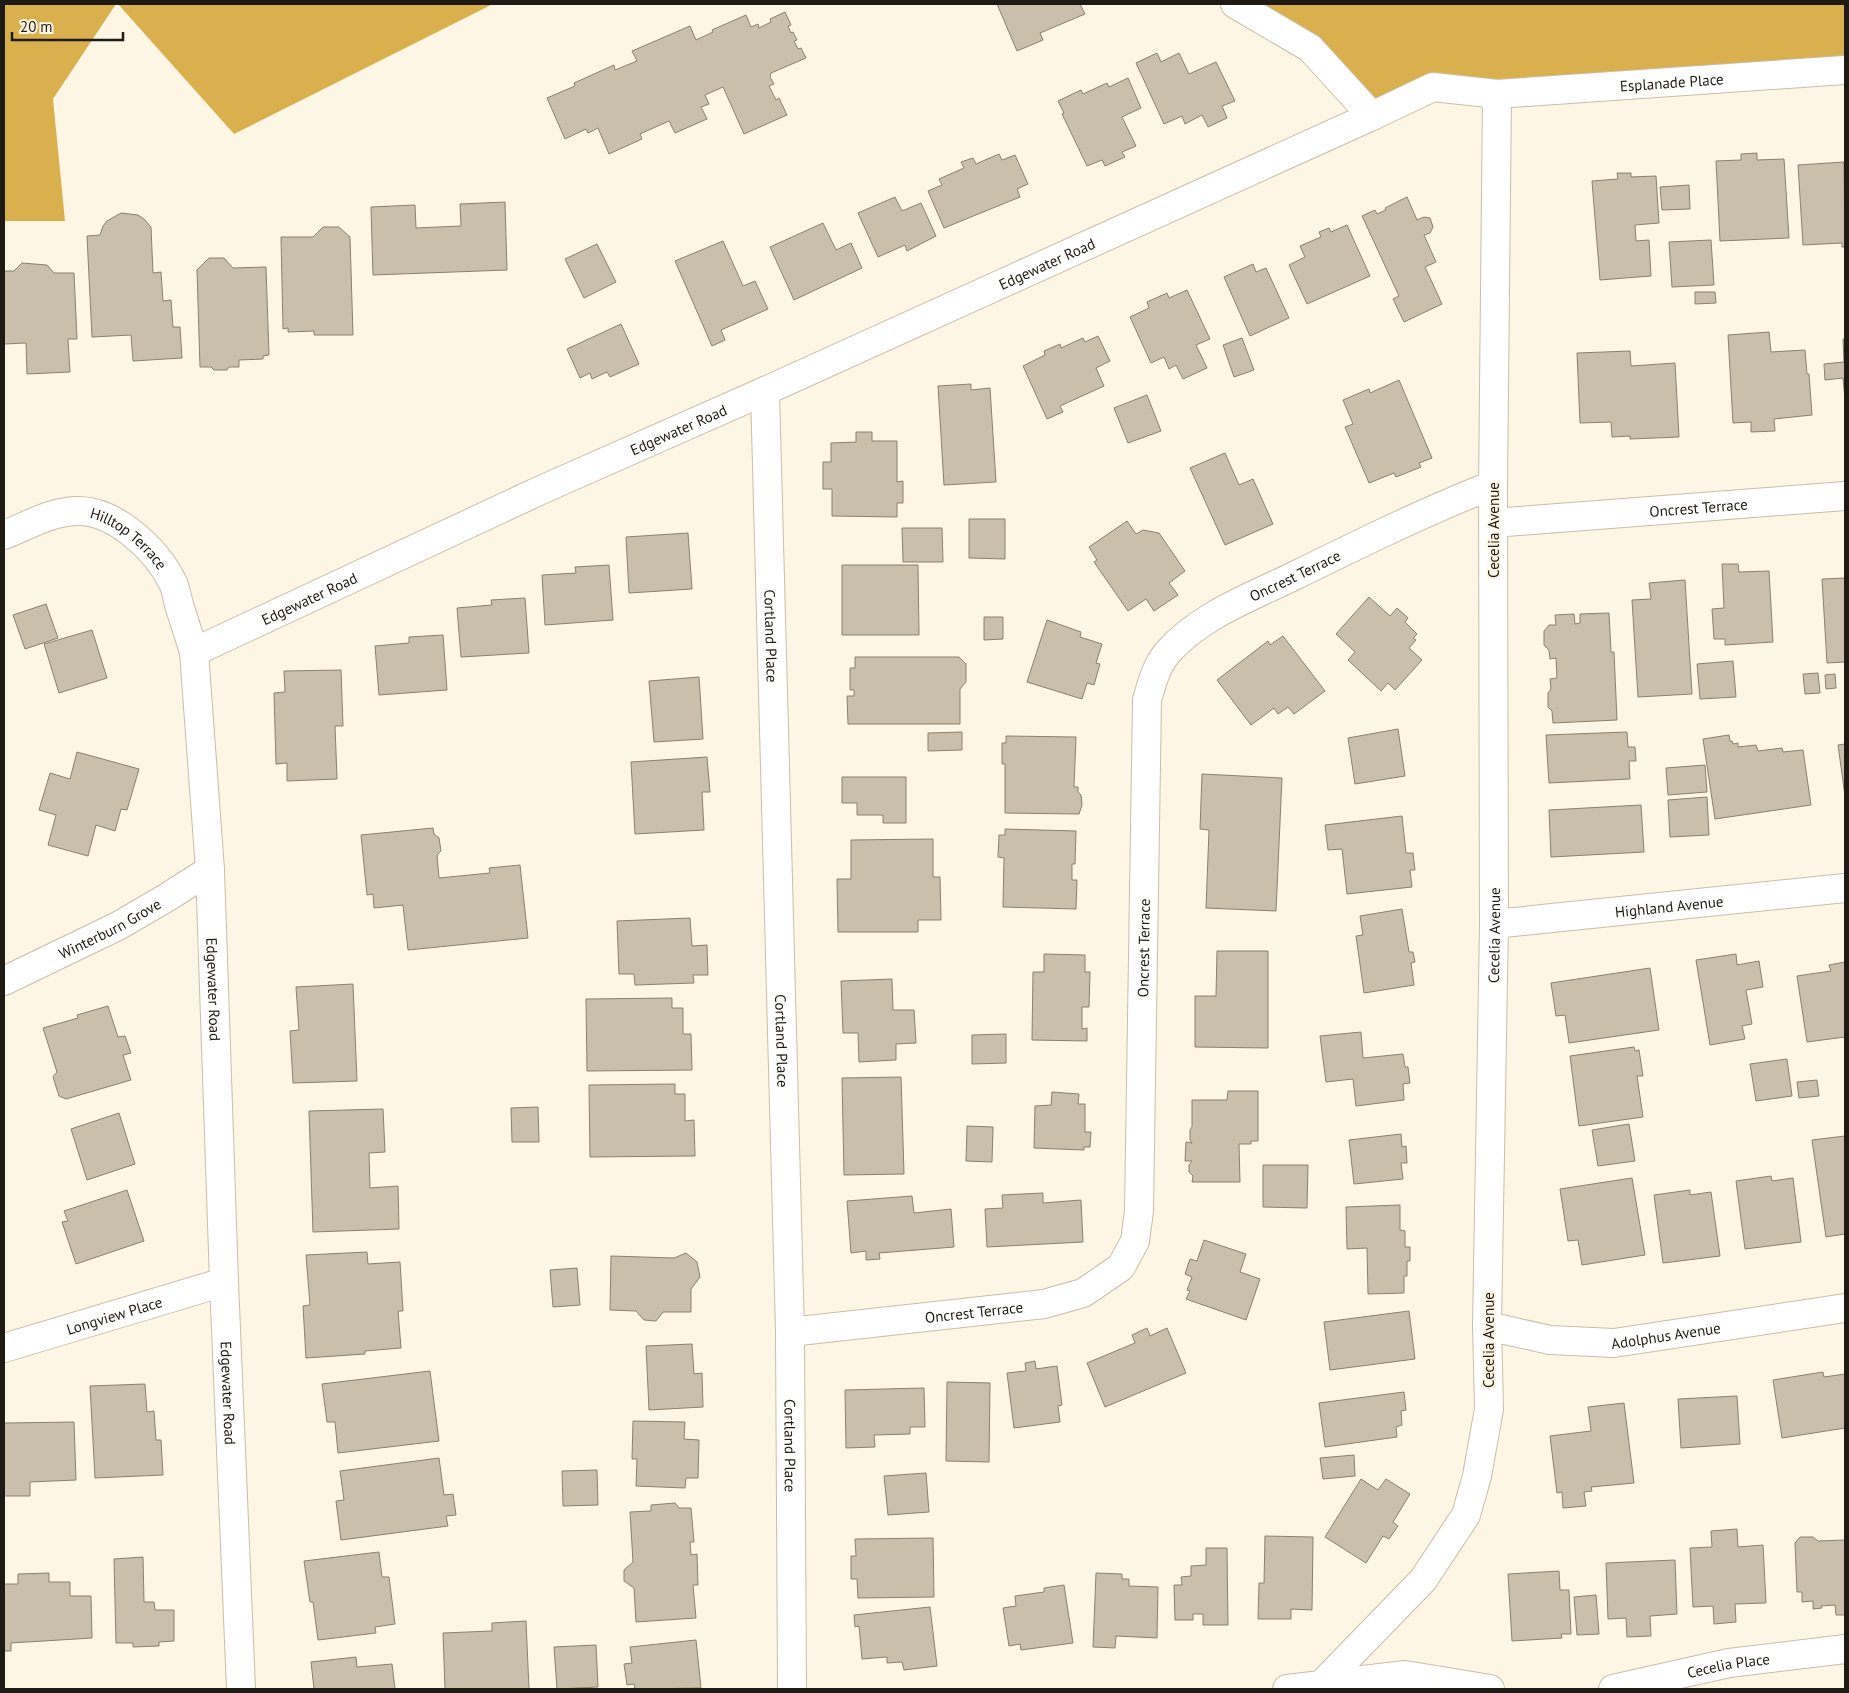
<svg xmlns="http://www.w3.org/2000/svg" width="1849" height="1693" font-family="'PT Sans',sans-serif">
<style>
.forest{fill:#dab04f}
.building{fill:#c9bfaa;stroke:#8a806d}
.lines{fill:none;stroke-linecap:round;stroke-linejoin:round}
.street-casing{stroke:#c8bea9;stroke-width:30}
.secondary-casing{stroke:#c8bea9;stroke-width:30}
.street{stroke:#fff;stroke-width:28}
.secondary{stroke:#fff;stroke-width:28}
.labels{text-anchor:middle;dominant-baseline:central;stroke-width:4;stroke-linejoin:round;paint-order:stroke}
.street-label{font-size:15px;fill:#1f1b14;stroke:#fef6e4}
</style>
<rect width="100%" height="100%" fill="#fef6e4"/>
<path class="forest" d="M4 4H116L53 99 65 221H4Z
M118 4H493L234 134Z
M1235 4H1845V70L1433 87 1372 116Z"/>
<path class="building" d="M997 4H1080L1085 14 1040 33 1043 40 1017 51Z
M785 12 791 25 788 26 791 33 793 32 797 40 794 41 798 49 801 48 806 58 771 73 770 77 774 84 769 86 776 100 779 98 787 115 744 134 723 87 705 95 709 104 701 107 707 119 675 133 669 121 640 134 642 139 609 154 598 128 588 133 586 129 565 139 547 98 575 86 574 83 614 65 615 70 637 61 632 51 690 26 696 40 713 32 712 30 746 15 751 27 758 24 759 28 771 22 770 19Z
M1157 53 1161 62 1179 53 1189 74 1216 62 1235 101 1222 106 1227 118 1208 127 1202 115 1185 124 1182 116 1164 124 1136 63Z
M1128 78 1141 108 1122 117 1136 146 1122 152 1125 157 1105 166 1102 160 1087 166 1062 114 1064 113 1058 101 1081 90 1083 94 1107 83 1109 87Z
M1757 153V160L1784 159 1789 238 1720 241 1716 161 1741 160V154Z
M999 154 1002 160 1015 155 1028 184 1017 189 1020 197 944 228 928 191 942 185 939 179 964 168 961 162 973 158 976 164Z
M1844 162 1845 247H1842V243L1803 245 1798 165Z
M1617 173H1631V177L1656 176 1659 223 1635 225 1636 241 1649 240 1651 276 1600 280 1592 181 1618 179Z
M1689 185 1690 209 1662 210 1660 187Z
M895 197 902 211 921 203 936 236 907 251 905 245 878 257 858 213Z
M1407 197 1417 220 1424 217 1430 218 1433 227 1430 233 1424 235 1436 262 1425 267 1442 304 1404 322 1393 299 1399 296 1362 216 1375 210 1377 214 1386 210 1385 208Z
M505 202 507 270 373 275 371 207 415 205 416 228 461 226 460 204Z
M121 213 138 215 144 219 151 227 153 273 161 272 163 301 171 300 173 327H180L182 358 133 361 131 335 92 337 87 236 100 235 103 226 107 221Z
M823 223 836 250 851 243 862 268 794 300 770 247Z
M1347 225 1370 276 1307 304 1289 265 1305 257 1300 246 1321 237 1319 232 1329 228 1331 232Z
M323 227H339L350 237 353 335H314V331L288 332V328L283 329 281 237H313Z
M1711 240 1714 285 1672 287 1669 242Z
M723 241 743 286 755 281 768 309 721 330 725 340 712 346 675 261Z
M597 244 616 282 584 298 565 259Z
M209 258H224L233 268 266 267 269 355 263 356V359L239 360V367H229L227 370H214L211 367H200L197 270Z
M22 263 47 265 54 273H74L77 339H68L70 372 27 374 26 343 4 344V271H14Z
M1253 264 1256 272 1266 268 1289 318 1250 336 1224 277Z
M1187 290 1210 339 1196 345 1207 368 1183 379 1176 365 1169 369 1164 357 1151 363 1130 317 1149 308 1147 302 1167 293 1169 298Z
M1695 292H1715L1716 303 1695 304Z
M621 324 639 364 610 377 607 372 592 379 590 373 580 378 567 349Z
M1769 332 1771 352 1805 350 1807 374H1809L1812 415 1774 419 1775 431 1751 432V422L1733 423 1728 335Z
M1098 336 1110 361 1096 368 1104 386 1060 406 1063 412 1047 419 1023 366 1045 355 1044 351 1060 344 1061 348 1083 338 1085 342Z
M1242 338 1254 370 1234 377 1223 345Z
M1843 339H1845V399L1843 378 1825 380 1824 364 1844 362Z
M1630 351 1631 366 1675 363 1679 437 1630 439V436L1612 437 1611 422 1580 423 1577 353Z
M1399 380 1432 458 1419 463 1421 467 1396 477 1394 473 1369 483 1345 427 1353 424 1343 400 1369 389 1370 393Z
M971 384V390L990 388 996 482 944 485 938 386Z
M1147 395 1161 431 1128 443 1114 408Z
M856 432H872V441H897V482L903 481V503H897V517L832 516V489H823V462H831V443L856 442Z
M1225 453 1239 485 1253 479 1273 524 1225 545 1190 468Z
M969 519H1005V559L969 558Z
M1127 521 1136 534 1143 530 1159 533 1185 571 1169 583 1178 595 1154 611 1146 599 1128 611 1094 562 1097 560 1089 547Z
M902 528H942L943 562H903Z
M688 533 692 589 629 593 626 537Z
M1722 564H1738L1739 572 1769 571 1773 642 1725 645V639H1714L1712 609 1724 608Z
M609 565 613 620 545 625 542 575 576 573 575 567Z
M842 565H918L919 635H842Z
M1845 578V662L1827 663 1822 579Z
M1685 580 1692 694 1638 697 1632 600 1651 599 1649 583Z
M1369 597 1390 616 1397 608 1408 618 1405 622 1417 634 1413 638 1416 640 1409 648 1422 660 1395 690 1388 683 1381 691 1348 660 1355 652 1336 634Z
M525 598 529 653 461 657 457 608 492 605 491 600Z
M46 604 58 638 25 649 13 615Z
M1609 613 1611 652H1614L1617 720 1553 723 1552 711 1548 707V693L1551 689 1550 679 1557 678 1556 658 1550 659 1549 650 1544 645V631L1549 625H1556L1555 615 1574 614 1575 624 1580 623V614Z
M984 617H1003V639L984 640Z
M1047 620 1081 632 1080 637 1102 644 1096 663 1100 664 1094 685 1087 683 1082 699 1027 682Z
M92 630 107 678 59 693 44 644Z
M443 635 447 690 379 695 375 646 409 643V637Z
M1283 636 1325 691 1294 714 1288 707 1278 714 1274 708 1251 725 1217 680 1268 641 1270 645Z
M855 657H959L966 664V682L960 689V724H848L847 696H854V690H850V668H855Z
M1733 661 1736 697 1700 699 1697 664Z
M341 670 343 726H335L337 779 287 781V763L276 764 274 693 285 692 284 671Z
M1818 673 1820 693 1805 694 1803 674Z
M1835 674 1836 688 1826 689 1825 675Z
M699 677 703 739 654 742 649 681Z
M1398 729 1405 776 1355 784 1348 738Z
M962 732V750L928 751V733Z
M1627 732 1628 747H1635L1636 761H1629L1630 779 1549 783 1546 735Z
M1729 735 1730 741H1732L1733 744 1738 743V747L1756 745 1758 751 1782 748 1783 752 1803 750 1811 805 1715 819 1703 739Z
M1006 736 1076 737 1074 787H1078V792L1081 795 1082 805 1079 814 1005 813V764H1002V743H1006Z
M1845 744V796L1838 745Z
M77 752 139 769 127 810 121 809 115 831 96 825 88 856 48 845 56 815 39 810 50 773 70 779Z
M707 757 710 792H702L704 830 635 834 631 762Z
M1705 765 1707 792 1668 795 1666 768Z
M1202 774 1282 778 1276 911 1206 908 1209 830 1200 829Z
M842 777H906V823H883V815H857V803H842Z
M1707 797 1709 835 1670 837 1668 800Z
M1641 805 1644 852 1551 857 1549 810Z
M1402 816 1406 853H1413L1415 870H1410L1412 887 1347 894 1342 849 1328 850 1325 825Z
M433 828 434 834 439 838 441 851 437 855 439 878 490 873 489 868 520 865 528 938 408 950 403 905 374 908 373 894 367 895 361 835Z
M1005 829 1076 831 1075 864H1072V880H1077L1076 909 1003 907 1004 858 998 857 999 835H1005Z
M933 839V877H940L941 920H918V932H838L837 879H851V840Z
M1402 909 1409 952H1413L1415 962 1411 963 1414 985 1364 993 1356 936 1363 935 1360 916Z
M690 918 692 946 707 945 708 975H693L694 983 635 985 634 974H619L617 921Z
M1217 951H1268V1048L1195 1047V996H1216Z
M1044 954 1085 955V972H1090L1089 1007H1082V1029L1087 1028V1041L1032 1040 1033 972H1044Z
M1736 954 1737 965 1759 961 1763 987 1746 990 1752 1024 1742 1026 1745 1039 1710 1045 1696 960Z
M1845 962V1037L1807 1042 1797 976 1831 971 1829 965Z
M1650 968 1659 1030 1569 1043 1565 1015 1556 1016 1551 983Z
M892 979 893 1010H914L916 1043 896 1044V1060L859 1062 858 1033H843L841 981Z
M353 984 357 1081 293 1083 290 1031 299 1030 296 987Z
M672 998V1008H683V1034H691L692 1070 587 1071 586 999Z
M108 1006 118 1037 125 1036 131 1053 123 1055 131 1080 66 1099 59 1096 53 1077 57 1072 43 1028 78 1018 77 1015Z
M1361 1032 1363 1058 1403 1054 1405 1067H1408L1410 1083 1403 1084 1404 1100 1356 1106 1353 1079 1326 1082 1320 1036Z
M1006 1034V1063L972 1064V1035Z
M1634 1047 1635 1051 1639 1050 1643 1076H1637L1643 1117 1579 1126 1570 1056Z
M1787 1059 1792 1096 1756 1101 1750 1064Z
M901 1077 904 1174 844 1175 842 1078Z
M1817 1080 1819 1096 1799 1098 1797 1082Z
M675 1084V1094H685V1121L694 1120 695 1156 590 1157 589 1085Z
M1228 1091H1258V1141H1251V1144H1239L1240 1182H1192L1193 1176 1189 1172V1165L1192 1161H1185L1186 1142 1192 1143 1190 1140V1130L1192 1127V1100H1227Z
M1052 1092 1079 1094 1078 1104H1085V1132H1091L1090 1147H1084V1150L1034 1148 1035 1106 1051 1105Z
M538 1107 539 1142H512L511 1108Z
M383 1109 385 1152 369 1153 370 1188 398 1186 399 1229 313 1232 309 1111Z
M119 1113 135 1164 87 1180 71 1129Z
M1629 1124 1635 1161 1598 1166 1592 1130Z
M967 1126 993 1127 992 1162 966 1161Z
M1401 1134 1402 1147 1406 1146 1407 1163H1401L1403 1179 1354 1184 1349 1140Z
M1845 1136V1234L1826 1237 1812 1140Z
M1263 1165H1308L1307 1208 1263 1207Z
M1771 1176 1772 1181 1793 1178 1801 1242 1745 1249 1736 1181Z
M1632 1178 1645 1255 1582 1265 1578 1240 1568 1241 1560 1189Z
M127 1190 144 1241 76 1264 62 1222 68 1221 64 1211Z
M1690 1190V1195L1711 1192 1720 1256 1663 1263 1654 1195Z
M1043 1193V1203L1081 1200 1083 1242 987 1247 985 1209 1003 1208 1002 1195Z
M912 1196 914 1213 951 1209 954 1247 879 1253 880 1259 866 1260V1251L851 1253 847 1201Z
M1400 1205V1230L1405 1231V1247H1410V1261H1407V1276H1404V1293L1368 1294 1367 1248 1347 1249 1346 1207Z
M1204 1240 1246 1254 1240 1272 1260 1279 1246 1320 1186 1299 1190 1291 1187 1290 1192 1277 1185 1274 1190 1259 1197 1261Z
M367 1252 368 1264 400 1262 403 1311H398L401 1348 365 1351V1354L306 1358 303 1306 310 1305 306 1255Z
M686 1253 697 1262 700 1277 691 1289V1312H663L656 1321 644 1320 636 1311 610 1310 611 1256 674 1258Z
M577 1268 580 1305 553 1307 550 1270Z
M1409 1311 1415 1359 1330 1370 1324 1322Z
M1147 1328 1150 1336 1167 1328 1186 1373 1105 1407 1087 1363 1135 1343 1132 1335Z
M692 1344 694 1374 702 1373 703 1407 649 1410 646 1346Z
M1035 1361 1036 1369 1057 1366 1062 1405 1058 1406 1060 1422 1014 1428 1007 1373 1026 1371 1025 1363Z
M430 1371 439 1441 338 1453 335 1422H327L322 1384Z
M1823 1372 1824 1377 1845 1374V1428L1782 1438 1773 1380Z
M947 1382 990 1383 989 1462 946 1461Z
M145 1384 147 1412 154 1411 156 1440H161L163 1475 95 1478 90 1386Z
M924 1388 925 1427H910V1434L874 1435 875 1447 846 1448 845 1390Z
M1404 1392 1406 1410 1401 1411 1402 1425 1396 1427 1397 1437 1325 1447 1319 1403Z
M1737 1396 1740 1444 1681 1448 1678 1399Z
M1624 1403 1634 1483 1591 1487 1592 1491 1584 1492 1586 1506 1563 1508 1562 1492 1557 1493 1550 1436 1591 1431 1588 1407Z
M633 1421 685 1422 684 1439 699 1440 698 1478H686L685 1488 636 1486 637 1459H632Z
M74 1422 76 1480 30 1482V1496H4V1423Z
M1354 1455 1355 1476 1323 1479 1320 1458Z
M439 1458 444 1495 453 1494 456 1515 446 1516 448 1526 341 1540 336 1501 344 1500 340 1471Z
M597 1470 598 1505 563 1506 562 1471Z
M926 1473 929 1512 888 1515 884 1476Z
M1361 1479 1378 1490 1386 1479 1410 1494 1393 1522 1398 1526 1389 1539 1383 1536 1366 1563 1325 1537Z
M675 1503 679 1508H691L694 1542H690L691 1555 697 1554 698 1585H693L696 1618 636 1622 634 1588 624 1581V1570L633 1562 630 1512 651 1511V1505Z
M1737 1529 1738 1547 1763 1545 1766 1603 1735 1604 1736 1622 1714 1624 1713 1606 1693 1607 1690 1548 1712 1547 1711 1531Z
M1265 1536 1313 1537 1312 1610 1291 1609V1619H1258L1259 1583H1264Z
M1800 1537H1813L1818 1541 1845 1540V1615H1836L1835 1605 1821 1606 1822 1608 1813 1609V1601L1802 1602V1592H1797L1795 1543Z
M933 1538 934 1597 858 1598 857 1579H851V1556H856L855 1539Z
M1206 1548H1227L1228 1625H1203V1614H1193V1620H1175L1174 1585H1182L1181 1577 1191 1576V1566L1206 1565Z
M379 1552 382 1577H389L395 1624 375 1627 376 1633 318 1640 313 1602H310L304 1561Z
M143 1557 144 1602H154L155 1610H174V1641L159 1642V1646L133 1647V1643H116L114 1559Z
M1675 1560 1677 1614 1650 1616 1651 1636 1627 1637 1626 1618 1608 1619 1606 1563Z
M1559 1571 1560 1590H1569L1571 1634H1561L1562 1638 1512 1641 1508 1574Z
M49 1573V1582H70V1596H91L92 1638 11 1643V1651H4V1584H18V1574Z
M1096 1573 1122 1574V1579H1129V1586L1158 1587 1157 1638 1116 1636 1115 1648 1093 1647Z
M1064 1585 1073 1643 1021 1650 1020 1644 1009 1646 1003 1608 1016 1606 1015 1596 1044 1592V1588Z
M1596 1595 1599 1634 1577 1635 1574 1597Z
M930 1607 937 1666 904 1670 902 1662 887 1663V1657L862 1659 859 1626 855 1627 854 1615Z
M526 1621 529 1689H445L443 1633 492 1631V1623Z
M696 1640 701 1688 635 1689 634 1684 627 1685 624 1664 632 1663 630 1647Z
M596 1645 598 1687 557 1689 554 1647Z
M356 1657 357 1667 392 1664 395 1689H314L311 1662Z"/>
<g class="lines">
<g class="street-casing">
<g id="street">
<path id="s1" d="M1235 4 1310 48 1372 116 1433 87 1497 94 1845 70"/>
<path id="s2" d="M765 391 790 1332 792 1689"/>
<path id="s3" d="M1493 523 1845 496"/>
<path id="s4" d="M4 535C27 526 50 512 76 511 114 509 157 550 173 583 176 589 177 597 179 605 184 620 189 636 194 652L541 490 765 391 1372 116"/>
<path id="s5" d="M1494 924 1845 888"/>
<path id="s6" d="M4 981 118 926 166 898 210 870"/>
<path id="s7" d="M1487 1326 1550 1340 1614 1343 1845 1308"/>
<path id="s8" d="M790 1332 1044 1304 1083 1293 1121 1267 1135 1241 1139 1211 1147 700C1152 683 1156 666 1168 652 1201 615 1251 597 1294 576 1355 546 1416 516 1480 490L1493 488"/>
<path id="s9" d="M4 1348 224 1282"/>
<path d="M1321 1685 1405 1675 1490 1689"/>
<path id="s10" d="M1287 1689 1321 1685 1423 1580 1466 1515 1477 1476 1489 1409 1487 1326 1494 924 1493 488 1497 94"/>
<path id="s11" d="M1613 1689 1729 1663 1845 1649"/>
</g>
</g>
<g class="secondary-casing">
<g id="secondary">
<path id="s12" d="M194 652 210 870 224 1282 241 1689"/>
</g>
</g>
<use href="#street" class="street"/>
<use href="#secondary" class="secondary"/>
</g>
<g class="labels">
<g class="street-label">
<text stroke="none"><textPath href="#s1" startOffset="486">Esplanade Place</textPath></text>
<text stroke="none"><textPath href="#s4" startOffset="1212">Edgewater Road</textPath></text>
<text stroke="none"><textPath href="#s4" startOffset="808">Edgewater Road</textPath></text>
<text stroke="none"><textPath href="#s3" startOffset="206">Oncrest Terrace</textPath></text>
<text transform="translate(1493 530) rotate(-90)">Cecelia Avenue</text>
<text stroke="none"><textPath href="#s4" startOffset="138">Hilltop Terrace</textPath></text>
<text stroke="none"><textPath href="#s8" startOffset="1115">Oncrest Terrace</textPath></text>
<text stroke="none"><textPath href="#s4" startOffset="402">Edgewater Road</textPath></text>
<text stroke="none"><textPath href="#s2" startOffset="245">Cortland Place</textPath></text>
<text stroke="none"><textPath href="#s5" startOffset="176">Highland Avenue</textPath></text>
<text stroke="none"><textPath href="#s6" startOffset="118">Winterburn Grove</textPath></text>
<text stroke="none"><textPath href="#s10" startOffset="841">Cecelia Avenue</textPath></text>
<text stroke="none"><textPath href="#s8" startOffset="665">Oncrest Terrace</textPath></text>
<text stroke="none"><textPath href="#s12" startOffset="338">Edgewater Road</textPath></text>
<text stroke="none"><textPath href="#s2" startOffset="650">Cortland Place</textPath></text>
<text stroke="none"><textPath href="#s8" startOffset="185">Oncrest Terrace</textPath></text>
<text stroke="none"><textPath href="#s9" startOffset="115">Longview Place</textPath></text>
<text stroke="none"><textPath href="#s7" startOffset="181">Adolphus Avenue</textPath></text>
<text transform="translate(1488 1340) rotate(-90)">Cecelia Avenue</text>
<text stroke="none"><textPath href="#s12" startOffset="742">Edgewater Road</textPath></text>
<text stroke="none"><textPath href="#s2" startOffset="1055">Cortland Place</textPath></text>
<text stroke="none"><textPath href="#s11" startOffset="118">Cecelia Place</textPath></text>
</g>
</g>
<rect width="1849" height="1693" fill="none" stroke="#1f1b14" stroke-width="10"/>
<path d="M12 32v8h111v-8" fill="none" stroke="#1f1b14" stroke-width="2.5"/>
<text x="20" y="32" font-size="15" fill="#1f1b14" stroke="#fef6e4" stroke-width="4" paint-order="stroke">20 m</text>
</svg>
